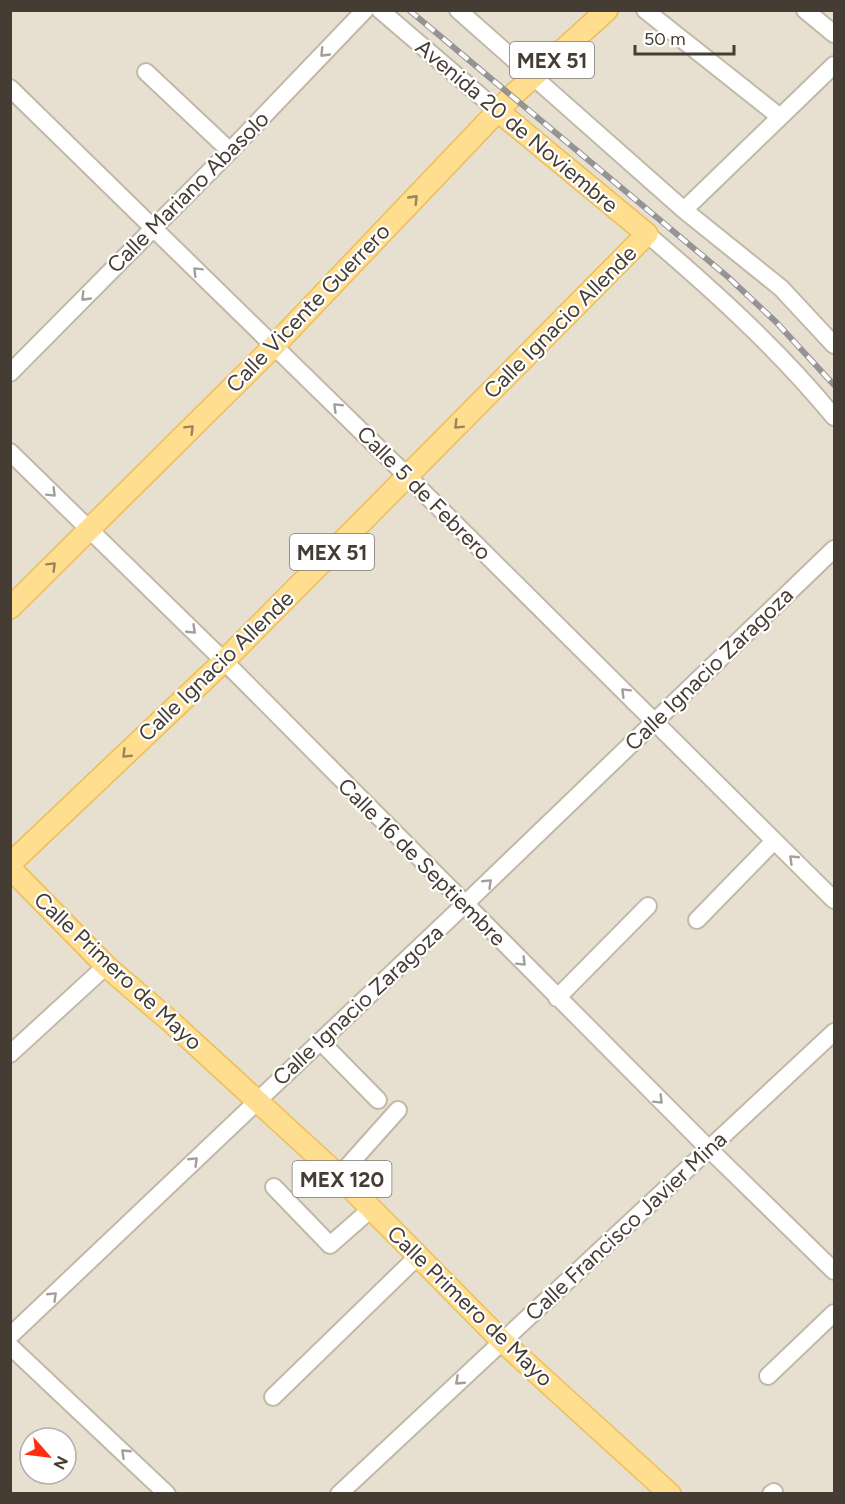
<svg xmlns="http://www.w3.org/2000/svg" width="845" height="1504" font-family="Figtree,sans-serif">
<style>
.residential{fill:#e7e0d0;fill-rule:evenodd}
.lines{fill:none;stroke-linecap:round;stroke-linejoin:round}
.minor-casing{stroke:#c2b8a8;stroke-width:20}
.major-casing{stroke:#ecbe58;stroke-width:24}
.minor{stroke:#fff;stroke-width:16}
.major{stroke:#ffde8f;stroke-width:21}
.rail-casing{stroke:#949494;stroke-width:6}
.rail{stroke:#fff;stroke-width:4;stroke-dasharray:11;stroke-linecap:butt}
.oneway{stroke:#a29e99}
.oneway2{stroke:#99855c}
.labels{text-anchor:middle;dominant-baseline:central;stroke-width:4.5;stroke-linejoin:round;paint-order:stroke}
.shield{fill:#fff;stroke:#7d7770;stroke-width:1.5}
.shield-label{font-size:21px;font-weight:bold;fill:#453d33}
.street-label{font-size:22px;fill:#453d33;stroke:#fff}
</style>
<rect width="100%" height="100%" fill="#f3eee3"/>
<path class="residential" d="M10 11H834V1493H11ZM30 1438H66V1474H30Z"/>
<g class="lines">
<g class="minor-casing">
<path id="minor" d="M380 10 498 111
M458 10 684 210 781 288 834 345
M645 10 780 117
M805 10 834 34
M146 72 230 151
M10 88 407 476 834 900
M684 210 834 65
M647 234C714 291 778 349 834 417
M10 373 230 151 365 10
M10 452 224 661 709 1149 834 1271
M697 920 774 841
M557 998 648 906
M320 1041 378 1100
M10 1054 106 966
M339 1176 398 1110
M274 1187 330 1245 371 1209
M10 1336 465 904 834 549
M10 1346 167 1494
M768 1376 834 1313
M273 1397 417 1257
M339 1494 834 1032
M771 1494 774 1492"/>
</g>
<g class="major-casing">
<path id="major" d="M10 608 274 346 512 96 607 10
M10 864 224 661 647 234 498 111
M10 868 106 966 170 1021 339 1176 502 1341 670 1494"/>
</g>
<use href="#minor" class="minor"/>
<use href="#major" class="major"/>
<g class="rail-casing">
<path id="rail" d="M409 10 728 277 776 322 834 385"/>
</g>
<use href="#rail" class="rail"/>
</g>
<defs><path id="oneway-chevron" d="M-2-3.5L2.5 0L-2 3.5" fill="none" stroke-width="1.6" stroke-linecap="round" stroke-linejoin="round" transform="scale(1.5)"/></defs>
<g class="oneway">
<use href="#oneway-chevron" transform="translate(324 53) rotate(134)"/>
<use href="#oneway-chevron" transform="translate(197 271) rotate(-135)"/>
<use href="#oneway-chevron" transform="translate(85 297) rotate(134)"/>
<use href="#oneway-chevron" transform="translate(337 407) rotate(-136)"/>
<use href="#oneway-chevron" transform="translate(52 493) rotate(45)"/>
<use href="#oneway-chevron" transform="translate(192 630) rotate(44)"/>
<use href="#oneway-chevron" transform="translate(625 692) rotate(-135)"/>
<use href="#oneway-chevron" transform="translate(793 859) rotate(-136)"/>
<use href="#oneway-chevron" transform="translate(488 883) rotate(-44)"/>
<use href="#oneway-chevron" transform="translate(522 962) rotate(45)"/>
<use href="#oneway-chevron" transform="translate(659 1100) rotate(45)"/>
<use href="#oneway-chevron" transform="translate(194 1161) rotate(-44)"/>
<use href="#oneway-chevron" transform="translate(53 1296) rotate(-44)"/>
<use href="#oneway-chevron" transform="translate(459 1381) rotate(137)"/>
<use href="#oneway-chevron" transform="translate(125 1453) rotate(-137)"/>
</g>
<g class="oneway2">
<use href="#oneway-chevron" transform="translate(414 199) rotate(-46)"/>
<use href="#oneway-chevron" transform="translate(458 425) rotate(135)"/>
<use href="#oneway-chevron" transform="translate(190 429) rotate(-45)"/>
<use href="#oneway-chevron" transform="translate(52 566) rotate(-45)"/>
<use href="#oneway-chevron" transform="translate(126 754) rotate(136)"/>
</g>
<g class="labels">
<g class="shield">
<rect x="510" y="42" width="84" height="36" rx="4.5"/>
<rect x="290" y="534" width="84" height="36" rx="4.5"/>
<rect x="292.5" y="1161" width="99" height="36" rx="4.5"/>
</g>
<g class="shield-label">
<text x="552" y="60">MEX 51</text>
<text x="332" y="552">MEX 51</text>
<text x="342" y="1179">MEX 120</text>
</g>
<g class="street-label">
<text transform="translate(517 126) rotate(40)">Avenida 20 de Noviembre</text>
<text transform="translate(188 192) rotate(-45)">Calle Mariano Abasolo</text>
<text transform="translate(308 308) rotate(-46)">Calle Vicente Guerrero</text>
<text transform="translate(560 322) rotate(-45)">Calle Ignacio Allende</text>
<text transform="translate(424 493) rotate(45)">Calle 5 de Febrero</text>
<text transform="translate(216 666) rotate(-44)">Calle Ignacio Allende</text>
<text transform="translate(709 669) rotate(-44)">Calle Ignacio Zaragoza</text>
<text transform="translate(422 862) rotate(45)">Calle 16 de Septiembre</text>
<text transform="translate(118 971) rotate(43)">Calle Primero de Mayo</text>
<text transform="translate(358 1005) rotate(-43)">Calle Ignacio Zaragoza</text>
<text transform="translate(626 1226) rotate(-43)">Calle Francisco Javier Mina</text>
<text transform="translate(470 1306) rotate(44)">Calle Primero de Mayo</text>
</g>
</g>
<rect width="845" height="1504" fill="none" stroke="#453d33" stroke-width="24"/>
<g transform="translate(48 1456) rotate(118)"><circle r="28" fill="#ffffff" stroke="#b5b1ad" stroke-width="1.5"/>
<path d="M0-4.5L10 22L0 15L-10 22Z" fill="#ff2f0d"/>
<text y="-9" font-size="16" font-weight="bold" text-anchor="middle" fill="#453d33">N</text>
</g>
<path d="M635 45v9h99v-9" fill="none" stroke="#453d33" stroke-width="3"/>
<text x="644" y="45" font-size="18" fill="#453d33" stroke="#ffffff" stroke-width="4.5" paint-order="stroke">50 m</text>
</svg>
